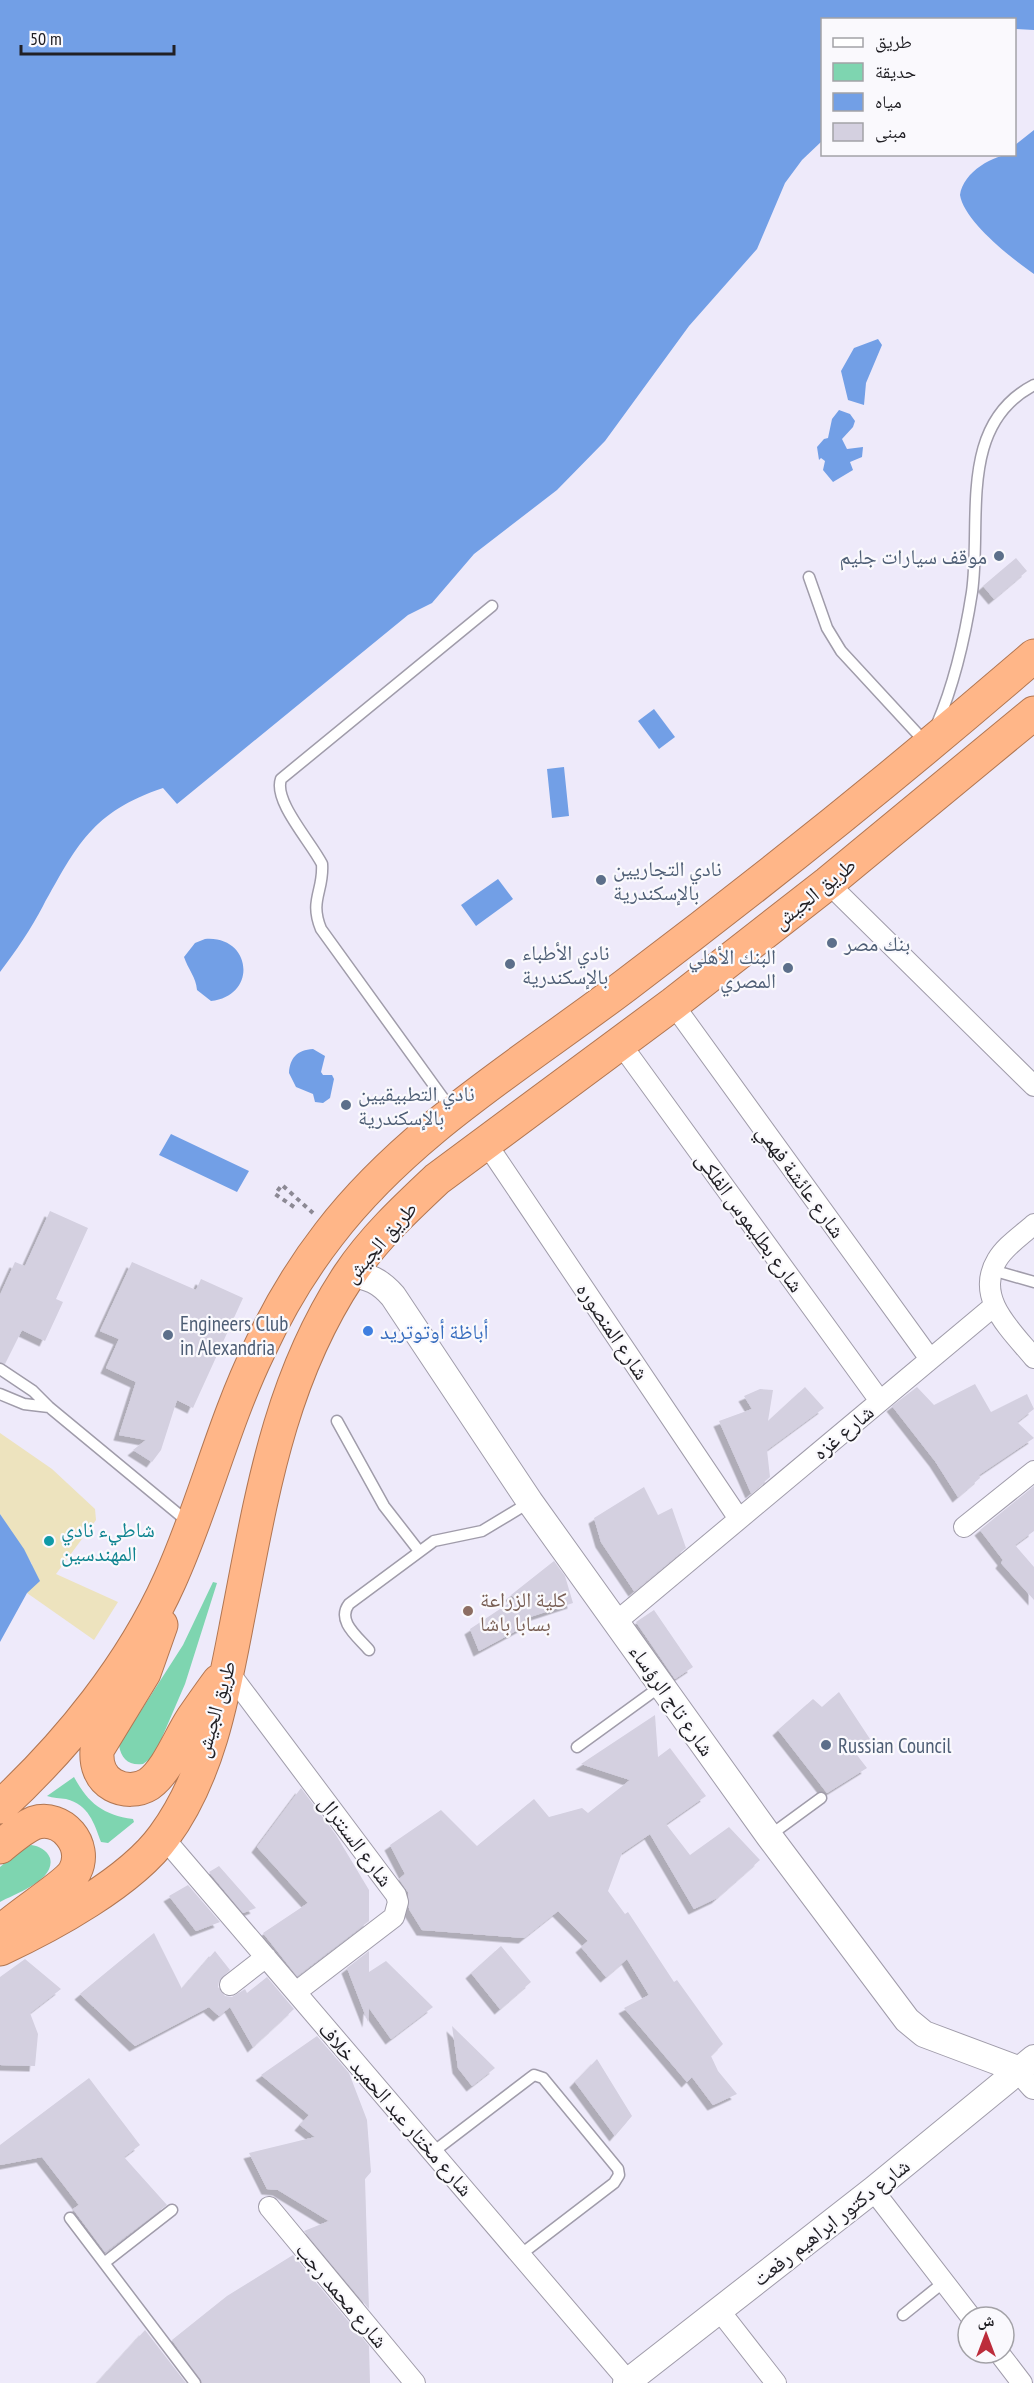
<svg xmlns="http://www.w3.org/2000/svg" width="1034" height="2383" font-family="'PT Sans Narrow','Noto Naskh Arabic',sans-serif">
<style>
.green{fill:#7ed5b0}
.sand{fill:#ede3be}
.water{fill:#729fe6}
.building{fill:#d4d0e0;filter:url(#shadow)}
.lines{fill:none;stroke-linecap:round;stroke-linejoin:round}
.service-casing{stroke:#a09caa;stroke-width:13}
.minor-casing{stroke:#a09caa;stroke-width:22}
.tertiary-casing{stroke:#a09caa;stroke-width:28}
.trunk-casing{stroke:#b17652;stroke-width:35}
.path{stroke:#8c8994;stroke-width:4;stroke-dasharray:4.5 4.5;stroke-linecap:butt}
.service{stroke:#fff;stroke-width:10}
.minor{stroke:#fff;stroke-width:20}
.tertiary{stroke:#fff;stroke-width:26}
.trunk{stroke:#ffb688;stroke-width:33}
.service-dot{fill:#5c6f8a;stroke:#faf9fd;stroke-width:2}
.shop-dot{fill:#3f7fe0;stroke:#faf9fd;stroke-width:2}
.culture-dot{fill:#0f9aa8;stroke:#faf9fd;stroke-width:2}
.education-dot{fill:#8d6e63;stroke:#faf9fd;stroke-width:2}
.labels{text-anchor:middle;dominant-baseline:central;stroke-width:4.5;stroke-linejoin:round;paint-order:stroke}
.service-label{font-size:21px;fill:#4e5e75;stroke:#faf9fd;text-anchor:start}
.street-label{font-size:21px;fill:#212025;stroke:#faf9fd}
.shop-label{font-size:21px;fill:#366cbe;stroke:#faf9fd;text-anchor:start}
.culture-label{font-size:21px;fill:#0d838f;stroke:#faf9fd;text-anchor:start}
.education-label{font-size:21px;fill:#785e54;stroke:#faf9fd;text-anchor:start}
</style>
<defs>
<filter id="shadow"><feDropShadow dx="-5.5" dy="5.5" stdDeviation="0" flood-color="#0004"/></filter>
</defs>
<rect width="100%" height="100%" fill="#eeeafa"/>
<path class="green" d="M213 1582 217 1583 185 1684 154 1756 143 1764C129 1766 121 1759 119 1745L183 1645Z
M74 1777C88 1803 103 1815 133 1819L134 1822 108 1843 101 1842C94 1823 89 1805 66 1799 60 1798 53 1798 47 1796Z
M31 1845C39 1846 47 1850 50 1858 56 1880 15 1894 0 1902V1867L20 1850Z"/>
<path class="sand" d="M0 1433 52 1469 95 1509 96 1520 56 1574 118 1602 94 1640 27 1593 32 1564 0 1514Z"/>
<path class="water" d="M0 0H1034V30L1015 29 1014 20H822V141L802 160 785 183 757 249 689 326 605 441 557 490 474 554 432 603 408 615 177 804 163 788C92 812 77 845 43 906 31 929 16 951 0 972Z
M1034 130V274C1012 259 964 221 960 195 963 172 994 154 1014 154L1015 145Z
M878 339 882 345 866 383 864 405 848 400 841 371 854 348Z
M839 410 850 414 855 421 853 427 842 439 847 449 863 447 862 457 850 462 853 470 833 482 823 470 825 461 821 458 819 460 817 447 824 439 828 438 832 419Z
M654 709 675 737 659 749 638 721Z
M564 767 569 816 552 818 547 769Z
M498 879 513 899 476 926 461 905Z
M205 939C251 935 259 995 211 1001L197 990C196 977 188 969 184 957L195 943Z
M313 1049 325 1056 321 1072 323 1075H332L334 1079 330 1098 323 1103 315 1102 313 1094 296 1087 289 1073C290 1058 297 1050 313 1049Z
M171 1134 249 1171 237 1192 159 1155Z
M0 1514 24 1549 40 1581 27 1593 0 1642Z"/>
<path class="building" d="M1016 558 1027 571 994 599 983 586Z
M50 1211 88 1228 56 1299 63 1302 45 1341 22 1330 5 1364 0 1362V1295L15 1262 25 1266Z
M132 1262 196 1290 201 1279 243 1298 193 1408 177 1400 161 1450 152 1462 133 1450 146 1440 119 1435 136 1382 106 1368 119 1339 100 1331Z
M975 1384 991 1412 1027 1394 1034 1409 1017 1422 1034 1438 979 1475 980 1478 958 1497 935 1461 892 1406 917 1387 934 1405Z
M805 1387 824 1408 767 1450 770 1477 751 1493 719 1421 752 1409 744 1396 760 1389 773 1390 768 1421Z
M1034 1486V1531L1015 1545 1034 1567V1600L1001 1563 1003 1560 980 1530Z
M644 1487 658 1515 672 1508 686 1548 634 1591 601 1542 594 1518Z
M554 1561 565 1576 573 1603 524 1619 527 1625 479 1651 470 1629 515 1599 511 1595Z
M654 1610 693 1667 675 1679 636 1622Z
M839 1692 870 1739 853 1750 867 1768 827 1793 778 1730 813 1699 822 1707Z
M655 1715 658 1757 670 1748 706 1796 666 1824 690 1855 729 1827 760 1860 717 1898 694 1909 650 1834 622 1853 608 1891 625 1914 628 1912 674 1982 677 1980 723 2044 711 2056 718 2071 737 2094 713 2105 692 2077 687 2082 624 2008 649 1995 627 1959 606 1977 581 1947 588 1941 558 1911 524 1938 422 1930 409 1909 408 1892 399 1879 405 1874 390 1845 441 1810 477 1846 534 1799 549 1817 582 1808 588 1813 630 1780 581 1764Z
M301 1788 336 1835 369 1890V1921L297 1976 263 1933 308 1903 257 1847Z
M219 1866 256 1908 243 1913 209 1872Z
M188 1885 220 1922 196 1931 169 1896Z
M154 1933 182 1989 215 1951 230 1970 219 1981 218 1987 225 1996 232 1997 245 1989 247 1993 267 1977 294 2009 253 2047 230 2007 219 2016 209 2007 135 2046 80 1994Z
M501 1946 531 1982 500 2009 471 1973Z
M369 1951V1972L386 1961 433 2007 391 2039 369 2008 368 2022 347 1968Z
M25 1959 61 1989 30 2013 38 2034 35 2066 0 2065V1977Z
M452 2026 495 2068 472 2086 458 2068Z
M317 2036 349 2073 367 2120 371 2172 365 2179 369 2309 304 2231 329 2221 278 2190 267 2189 249 2153 315 2137 300 2125 309 2115 261 2075Z
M597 2059 632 2116 615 2136 575 2082Z
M89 2078 140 2145 124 2157 167 2205 105 2252 73 2209 79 2205 42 2157 0 2165V2145Z
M293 2255 369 2346 370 2383H202L172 2340 227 2296Z
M145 2330 186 2383H97Z"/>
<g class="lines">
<g class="service-casing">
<path id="service" d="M809 577 827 628 841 651 926 743
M937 724C955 682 965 637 972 592 982 520 957 425 1034 385
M451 1109 321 929C309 900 324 891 322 864 311 842 273 801 281 779L492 606
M992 1270 1034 1282
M0 1369 33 1391 49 1407 188 1522
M0 1394 24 1404 49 1407
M337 1421 384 1506 419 1551
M369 1650C358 1637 336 1621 349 1604L434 1541 482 1531 530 1502
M577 1747 661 1686
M769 1836 821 1798
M433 2152 530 2078 534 2075 543 2078 618 2169 619 2175 614 2183 520 2255
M70 2218 195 2383
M104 2263 172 2210
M903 2315 944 2282"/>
</g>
<g class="minor-casing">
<path id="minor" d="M828 883 1034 1086
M673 1004 930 1359
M620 1043 880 1401
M486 1143 739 1519
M1034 1224C1022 1235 1005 1246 997 1260 974 1298 1012 1331 1034 1358
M964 1527 1034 1471
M616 1622 994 1306
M228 1671 396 1895 398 1902 394 1917 296 1992
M163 1837 628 2381
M230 1985 266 1957
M873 2190 971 2317
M269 2207 415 2383
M719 2310 776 2383
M999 2353 1022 2383"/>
</g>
<g class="tertiary-casing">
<path id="tertiary" d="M349 1274C369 1276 380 1281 393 1296L530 1502 769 1836 907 2020 924 2034 1020 2070 1034 2086
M626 2383 873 2190 1034 2058"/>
</g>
<g class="trunk-casing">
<path id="trunk" d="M161 1625 144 1673 97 1750C96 1764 100 1778 113 1785 124 1791 138 1791 149 1784 168 1770 179 1739 192 1719 201 1706 210 1693 219 1681
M0 1807C68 1744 132 1665 170 1580 204 1505 223 1424 259 1350 278 1309 301 1270 329 1234 408 1131 523 1063 626 985 765 880 902 770 1034 656
M0 1847C10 1839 22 1828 34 1823 62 1814 88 1845 75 1871 68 1885 16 1916 0 1933
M0 1949C50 1926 131 1882 164 1836 209 1775 223 1695 237 1622 261 1500 278 1382 349 1275 373 1239 405 1209 437 1179L673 1004 828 883 1034 713"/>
</g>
<path class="path" d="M294 1207 275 1194 282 1185 313 1213"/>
<use href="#service" class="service"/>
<use href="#minor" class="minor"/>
<use href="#tertiary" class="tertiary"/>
<use href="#trunk" class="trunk"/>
</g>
<g class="service-dot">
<circle cx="999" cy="556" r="6"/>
<circle cx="601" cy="880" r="6"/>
<circle cx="832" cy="943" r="6"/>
<circle cx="510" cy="964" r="6"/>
<circle cx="788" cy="968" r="6"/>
<circle cx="346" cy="1105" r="6"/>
<circle cx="168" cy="1335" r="6"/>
<circle cx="826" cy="1745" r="6"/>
</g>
<circle class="shop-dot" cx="368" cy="1331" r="6"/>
<circle class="culture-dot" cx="49" cy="1541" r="6"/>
<circle class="education-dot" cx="468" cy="1611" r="6"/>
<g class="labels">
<g class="service-label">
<text x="987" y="556" text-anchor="end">موقف سيارات جليم</text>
<text x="613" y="868">نادي التجاريين<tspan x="613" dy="24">بالإسكندرية</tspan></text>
<text x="844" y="943">بنك مصر</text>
<text x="522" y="952">نادي الأطباء<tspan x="522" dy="24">بالإسكندرية</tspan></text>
<text x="776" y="956" text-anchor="end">البنك الأهلي<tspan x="776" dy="24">المصري</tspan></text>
<text x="358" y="1093">نادي التطبيقيين<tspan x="358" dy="24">بالإسكندرية</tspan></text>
<text x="180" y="1323">Engineers Club<tspan x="180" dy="24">in Alexandria</tspan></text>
<text x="838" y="1745">Russian Council</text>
</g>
<g class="street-label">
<text transform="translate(814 893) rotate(-39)">طريق الجيش</text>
<text transform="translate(801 1181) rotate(54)">شارع عائشة فهمي</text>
<text transform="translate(750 1222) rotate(54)">شارع بطليموس الفلكى</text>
<text transform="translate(380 1242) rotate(-49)">طريق الجيش</text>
<text transform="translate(613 1331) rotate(56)">شارع المنصوره</text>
<text transform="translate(843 1432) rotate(-40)">شارع غزه</text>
<text transform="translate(672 1700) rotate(55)">شارع تاج الرؤساء</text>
<text transform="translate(215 1709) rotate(-74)">طريق الجيش</text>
<text transform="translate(356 1841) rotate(53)">شارع السنترال</text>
<text transform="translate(396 2109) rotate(49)">شارع مختار عبد الحميد خلاف</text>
<text transform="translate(831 2222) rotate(-38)">شارع دكتور ابراهيم رفعت</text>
<text transform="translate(342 2295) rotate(50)">شارع محمد رجب</text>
</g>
<g class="shop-label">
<text x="380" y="1331">أباظة أوتوتريد</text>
</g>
<g class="culture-label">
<text x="61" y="1529">شاطيء نادي<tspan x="61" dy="24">المهندسين</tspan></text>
</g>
<g class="education-label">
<text x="480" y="1599">كلية الزراعة<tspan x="480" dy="24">بسابا باشا</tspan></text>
</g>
</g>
<rect x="821" y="18" width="195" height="138" fill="#faf9fd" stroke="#a3a2a7" stroke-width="1.5"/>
<rect x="833" y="38" width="30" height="9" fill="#ffffff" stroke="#a3a2a7" stroke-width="1.5"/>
<text x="875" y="48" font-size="18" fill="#212025">طريق</text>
<rect x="833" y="63" width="30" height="18" fill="#7ed5b0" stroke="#a3a2a7" stroke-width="1.5"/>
<text x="875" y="78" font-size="18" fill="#212025">حديقة</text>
<rect x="833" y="93" width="30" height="18" fill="#729fe6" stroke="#a3a2a7" stroke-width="1.5"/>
<text x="875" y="108" font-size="18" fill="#212025">مياه</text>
<rect x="833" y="123" width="30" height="18" fill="#d4d0e0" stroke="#a3a2a7" stroke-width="1.5"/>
<text x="875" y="138" font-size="18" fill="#212025">مبنى</text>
<g transform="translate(986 2335)"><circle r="28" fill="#faf9fd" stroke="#a3a2a7" stroke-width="1.5"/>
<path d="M0-4.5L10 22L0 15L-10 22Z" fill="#bc2c3b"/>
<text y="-9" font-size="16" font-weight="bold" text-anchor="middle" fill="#212025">ش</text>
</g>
<path d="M21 45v9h153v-9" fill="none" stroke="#212025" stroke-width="3"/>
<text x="30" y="45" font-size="18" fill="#212025" stroke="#faf9fd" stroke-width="4.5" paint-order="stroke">50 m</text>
</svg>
